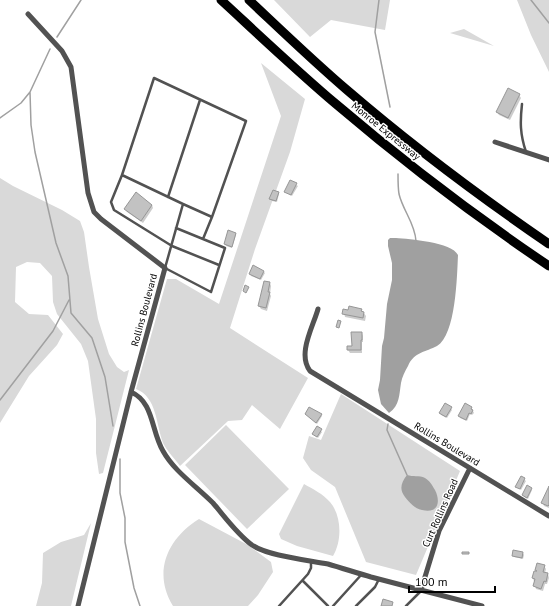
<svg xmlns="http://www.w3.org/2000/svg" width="549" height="606" font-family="'PT Sans',sans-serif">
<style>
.green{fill:#d9d9d9}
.water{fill:#a0a0a0}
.shadow{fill:#0003}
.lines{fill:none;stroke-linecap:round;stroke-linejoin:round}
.stream{stroke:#a0a0a0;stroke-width:1.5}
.building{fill:#c2c2c2;stroke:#969696}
.lane{stroke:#525252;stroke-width:2.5}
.street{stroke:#525252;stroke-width:5}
.highway{stroke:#000;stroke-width:9}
.labels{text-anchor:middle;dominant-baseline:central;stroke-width:3;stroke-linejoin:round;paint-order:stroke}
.street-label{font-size:10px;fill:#000;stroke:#fff}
</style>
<rect width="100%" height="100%" fill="#fff"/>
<path class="green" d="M274 0H390L385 30 331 20 310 37Z
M517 0H549V72L531 35Z
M464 29 494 46 450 33Z
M261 63 305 99 290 152 255 249 230 328 308 378 280 429 252 405 242 420 228 421 180 466C175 459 167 451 163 443 156 424 157 397 136 389L167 279H176L219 304 281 116Z
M0 178 13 186 62 210 80 221 84 232 89 267 98 319 109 354 117 367 124 372 129 370 103 473 99 474 96 453V419L88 361 81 344 57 314 53 302 52 276 40 263 27 262 16 267 15 302 29 314 48 315 63 334 57 345 29 376 0 423Z
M341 394 460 471 416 575 366 562 335 487 311 470 303 458 309 436 321 440Z
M226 425 289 489 247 529 185 465Z
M304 484C313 489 323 494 330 502 342 516 342 541 333 556L297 546 281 539 279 534Z
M199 519 248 545 271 562 273 572 258 595 248 606H173C152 572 168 538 199 519Z
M91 523 71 606H36L42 583 43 553 61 542 84 535Z"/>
<path class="water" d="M390 238H396C409 239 452 242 458 255 457 276 456 335 437 346 426 352 414 352 408 366 405 371 402 377 401 383 399 395 400 405 389 413L381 404 378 390 380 380 382 346 384 338 387 304 392 280V263L388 246V240Z
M407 475C413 477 419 475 425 478 430 481 432 485 435 490 441 502 438 514 422 510 415 509 409 502 405 497 399 489 401 483 407 475Z"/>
<path class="shadow" d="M519 95 521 98 510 120 499 115 497 112Z
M290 181 298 186 292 196 285 192Z
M278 193 279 194 277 202 272 201 271 199Z
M152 205 153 208 143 223 127 212 125 209Z
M235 233 236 235 232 248 226 246 225 244Z
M264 272 265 273 261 280 251 276 250 274Z
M270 283 271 286 270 294 271 296 267 311 261 309 259 306Z
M361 309 366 316 365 321 345 317 344 313Z
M362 333 363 336V342H362V353H350L348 350 353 347Z
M471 407 474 413 472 415 470 414 467 421 460 418 459 416Z
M451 408 452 410 447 418 441 415 440 413Z
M306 414H321L322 416 317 424Z
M317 427 322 432 318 438 313 434Z
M521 477 526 481 521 490 517 487Z
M531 489 532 490 528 499 524 497 523 495Z
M549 489V508L544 506 543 503Z
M523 553 524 555 523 559 514 557 513 555Z
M544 566 546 569 545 573 548 574 549 578 547 584H545L543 591 536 589 533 578 537 572 536 570Z"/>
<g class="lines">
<path class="stream" d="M379 0 375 32 390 107
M531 0 549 23
M57 37 81 0
M30 92 31 125 35 152 56 243 68 276 71 313 92 338 105 377 113 426
M0 118 21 103 30 92 50 49
M398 174C398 181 398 188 399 194 403 211 415 223 416 241
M0 400 53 331 69 300
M388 424 387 430 407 475
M120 459V493L125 518V542L134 588 140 606"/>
</g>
<path class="building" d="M508 88 520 94 508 118 496 112Z
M290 180 297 183 291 195 284 192Z
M273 190 279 192 276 201 269 199Z
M136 192 152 205 141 221 124 209Z
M228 230 236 233 232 247 224 244Z
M253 265 264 271 260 279 249 274Z
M264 281 270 282 268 292H270L266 308 258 306Z
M245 285 249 287 246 293 243 291Z
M349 306 362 309 361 311 364 312 363 318 342 314 343 309 348 310Z
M338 320 341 321 339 328 336 327Z
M351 332H362V340H361V350H347V346H352Z
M445 403 452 407 446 417 439 413Z
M465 403 472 407 471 409 473 410 471 414 469 413 466 420 458 416Z
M309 407 322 414 316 423 305 414Z
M317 426 322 429 317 437 312 434Z
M521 476 525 478 520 489 515 487Z
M527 485 532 488 527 498 522 495Z
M549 486V505L548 506 541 503Z
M513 550 523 552 522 558 512 556Z
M462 552H469V554H462Z
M537 563 545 565 543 572 548 573 546 582 544 581 541 589 533 586 535 579 532 578 534 571H537L535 570Z
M383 599 393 602 392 606H381Z"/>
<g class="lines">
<path class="lane" d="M522 104C520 122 520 134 526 152
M122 175 111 202 114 210 172 246 219 265
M168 197 200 100
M176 228 225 248 211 292 165 268 183 204 212 217 246 121 154 78 122 175 183 204
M203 239 212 217
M303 581 328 606
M279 606 308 574 311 568V561
M333 606 362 574
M356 606 375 587 379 579
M406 606 421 591"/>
<path class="street" d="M28 14 62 51 71 67 88 193 94 212 101 219 165 268 131 392 78 606
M495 142 549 160
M318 309C313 327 297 354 310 371L549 516
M131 392C154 402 151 431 163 451 174 471 196 486 213 503 225 517 237 534 252 545 268 556 308 560 328 564 342 568 357 573 371 577 408 587 445 596 482 606
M421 590 439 531 470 468"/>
<path class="highway" d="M221 0C259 35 297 71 336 104 404 162 475 216 549 266
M249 0C281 30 313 61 347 90 411 145 479 196 549 244"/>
</g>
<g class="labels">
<g class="street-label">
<text transform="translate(386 131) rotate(39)">Monroe Expressway</text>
<text transform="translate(144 310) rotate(-75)">Rollins Boulevard</text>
<text transform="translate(447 444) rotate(31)">Rollins Boulevard</text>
<text transform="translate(440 513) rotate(-66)">Curt Rollins Road</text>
</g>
</g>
<path d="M409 586v6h86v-6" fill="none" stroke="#000000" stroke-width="2"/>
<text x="415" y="586" font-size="12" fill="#000000" stroke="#ffffff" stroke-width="3" paint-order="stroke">100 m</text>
</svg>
